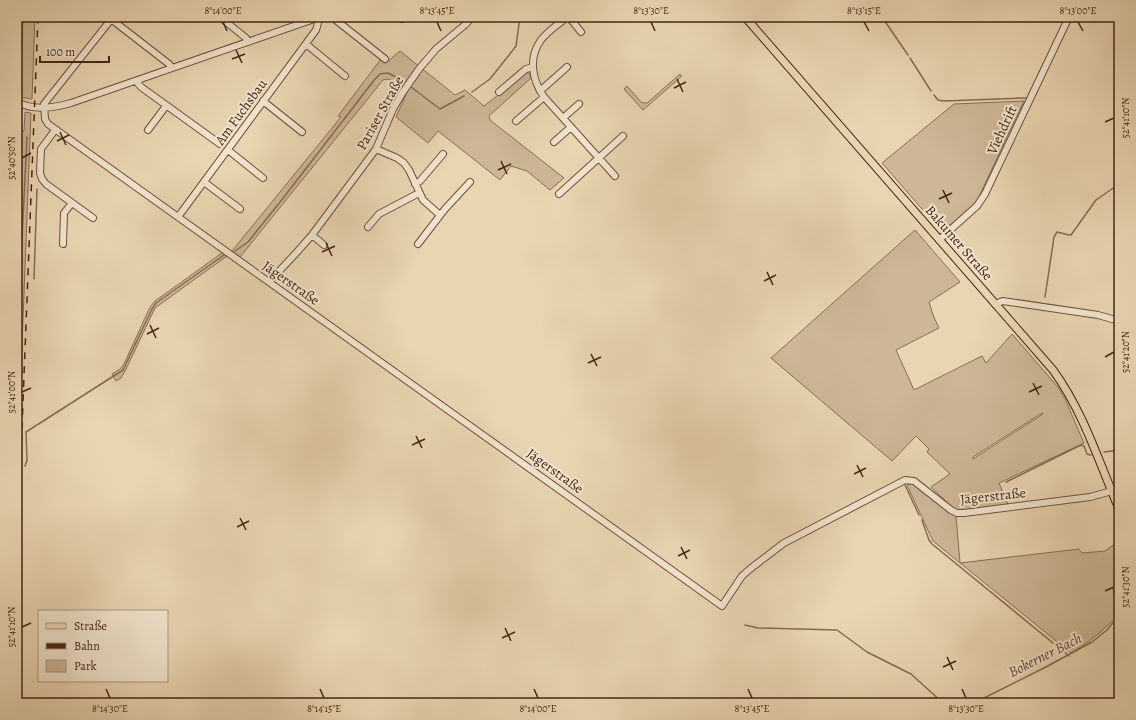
<svg xmlns="http://www.w3.org/2000/svg" width="1136" height="720" font-family="Alegreya,serif">
<style>
.green{fill:#cdb797;stroke:#896e56;fill-rule:evenodd}
.lines{fill:none;stroke-linecap:round;stroke-linejoin:round}
.stream{stroke:#866a53;stroke-width:1.5}
.minor-casing{stroke:#6e503c;stroke-width:8}
.major-casing{stroke:#452415;stroke-width:9}
.minor{stroke:#f1e4cd;stroke-width:6}
.major{stroke:#e9d5b2;stroke-width:7}
.rail{stroke:#452415;stroke-width:1.5;stroke-dasharray:7 7;stroke-linecap:butt}
.ticks{fill:none;stroke:#452415;stroke-width:1.5}
.labels{text-anchor:middle;dominant-baseline:central;stroke-width:4;stroke-linejoin:round;paint-order:stroke}
.street-label{font-size:14px;fill:#452415;stroke:#f1e4cd}
.water-label{font-size:15px;font-style:italic;fill:#654734;stroke:#f1e4cd}
.neatline{fill:none;stroke:#452415;stroke-width:1.5}
.ticks-label{font-size:10px;text-anchor:middle;fill:#452415}
</style>
<rect width="100%" height="100%" fill="#e9d5b2"/>
<filter id="stains"><feTurbulence type="fractalNoise" baseFrequency=".005" numOctaves="4"/><feColorMatrix values="0 0 0 0 .2 0 0 0 0 .09 0 0 0 0 .02 0 0 0 .5 -.17"/></filter>
<radialGradient id="worn" r=".72"><stop offset=".6" stop-color="#630" stop-opacity="0"/><stop offset="1" stop-color="#630" stop-opacity=".3"/></radialGradient>
<path class="green" d="M23 17H35L32 99 20 97Z
M400 51 455 95 465 90 484 106 528 72 529 73 531 78 489 116 490 120 564 178 550 190 527 171 511 166 500 180 438 131 428 143 396 117 407 92 389 79 383 80 240 257 232 251 341 117 338 116 381 59 386 63Z
M680 74 682 76 643 110 624 89 627 86 641 102 644 103H647Z
M1024 101 976 203 942 232 882 163 954 104Z
M25 112 31 113 17 475V211L20 132 24 131Z
M915 230 960 282 929 302 933 315 939 328 896 350 914 390 982 356 986 363 1012 334 1058 387 1065 399 1084 443 999 483 1008 505 963 511 957 510 952 507 931 487 950 474 927 452 929 449 916 436 892 461 771 358ZM1042 413 1043 414 973 459V457Z
M222 253 227 256 155 308 125 371 121 378 116 381 112 374 120 369 124 364 150 307 155 301Z
M911 483 948 511 956 516 960 563 1079 549 1082 553 1105 551 1119 541C1119 550 1121 563 1119 572 1118 578 1113 583 1113 590 1114 599 1119 605 1119 614 1104 630 1090 642 1071 653L933 541 907 485Z"/>
<g class="lines">
<path class="stream" d="M882 17 908 55
M910 58 931 91
M411 87 440 109 464 96
M472 92 490 79 513 50 516 46 520 17
M934 95 938 100 944 101 1026 98
M235 251 248 242 284 197 375 79 380 74 388 73 405 82
M34 279 37 189
M1045 297 1054 237 1057 232 1069 235H1071L1096 200 1119 184
M17 323 18 320 27 137
M1104 452 1119 450
M25 466 27 460 26 432 123 370 152 309 156 303 224 255
M1006 482 1081 445 1084 446 1087 454 1091 455
M905 485 919 515
M922 520 929 540 932 544 1069 656
M745 625 758 628 837 630 867 652 911 674 943 703
M398 703 400 701 416 703
M974 703 1044 668 1092 642 1107 630 1119 615"/>
<g class="minor-casing">
<path id="minor" d="M113 17 44 104 45 119 48 124 722 606 742 576 750 569 784 543 905 480 914 481 951 510 957 513H964L1090 497 1112 491
M220 17 246 38 248 42
M332 17 385 59
M401 17 402 19
M567 17C559 24 548 31 541 40 528 58 532 80 544 97L615 176
M569 17 581 32
M111 19 169 64 172 68
M306 44 345 76
M136 81 141 87 220 144
M540 91 567 67
M499 92 526 69 533 67
M263 101 302 132
M17 102C34 111 53 108 71 103L320 17
M563 118 579 104
M516 121 544 97
M55 130 41 149 40 173 42 179 46 184 93 218
M148 130 166 106
M554 142 571 127
M376 149 397 158 404 163 409 170 423 200 440 215
M228 150 263 178
M204 182 240 209
M415 184 420 181 443 154
M559 194 623 136
M178 217 316 30 318 23 317 18
M368 227 379 214 419 193
M312 235 324 245
M939 240 977 206 985 194 1069 17
M63 244 64 213 72 203
M418 244 445 209 470 182
M269 282 297 252 312 235 376 149 393 109 403 92 419 69 436 49 466 24 472 17
M995 304 1003 301 1098 315 1119 321"/>
</g>
<g class="major-casing">
<path id="major" d="M745 17 1053 370C1083 411 1099 462 1119 509"/>
</g>
<use href="#minor" class="minor"/>
<use href="#major" class="major"/>
<path class="rail" d="M17 555 38 17"/>
</g>
<path class="ticks" d="M223 22 227 31M437 22 441 31M651 22 655 31M864 22 869 31M1078 22 1083 31M236 50 242 63M232 59 245 54M677 79 683 92M674 88 686 82M1105 122 1114 118M60 132 66 145M57 141 69 135M22 158 31 153M501 161 507 174M498 170 511 164M943 190 949 203M939 199 952 193M326 243 332 256M322 252 335 246M767 272 773 285M764 281 776 275M150 325 156 338M147 334 159 328M591 354 597 366M1105 357 1114 352M588 363 601 357M1033 383 1039 395M22 392 31 388M1029 392 1042 386M416 436 422 448M412 445 425 439M857 465 863 477M854 474 866 468M240 518 246 530M237 527 249 521M681 547 687 559M678 556 690 550M1105 591 1114 587M22 627 31 623M505 628 511 641M502 638 515 632M947 657 953 670M943 667 956 661M106 689 110 698M320 689 324 698M534 689 538 698M748 689 752 698M962 689 966 698"/>
<g class="labels">
<g class="street-label">
<text transform="translate(241 112) rotate(-54)">Am Fuchsbau</text>
<text transform="translate(380 113) rotate(-61)">Pariser Straße</text>
<text transform="translate(1002 130) rotate(-65)">Viehdrift</text>
<text transform="translate(959 243) rotate(49)">Bakumer Straße</text>
<text transform="translate(291 283) rotate(35)">Jägerstraße</text>
<text transform="translate(555 471) rotate(36)">Jägerstraße</text>
<text transform="translate(993 496) rotate(-6)">Jägerstraße</text>
</g>
<g class="water-label">
<text transform="translate(1045 655) rotate(-27)">Bokerner Bach</text>
</g>
</g>
<rect width="1136" height="720" fill="none" stroke="#e9d5b2" stroke-width="44"/>
<rect x="38" y="610" width="130" height="72" fill="#f1e4cd" stroke="#ac9783"/>
<rect x="46" y="623" width="20" height="6" fill="#e9d5b2" stroke="#ac9783"/>
<text x="74" y="630" font-size="12" fill="#452415">Straße</text>
<rect x="46" y="643" width="20" height="6" fill="#452415" stroke="#ac9783"/>
<text x="74" y="650" font-size="12" fill="#452415">Bahn</text>
<rect x="46" y="660" width="20" height="12" fill="#cdb797" stroke="#ac9783"/>
<text x="74" y="670" font-size="12" fill="#452415">Park</text>
<path d="M40 56v6h69v-6" fill="none" stroke="#452415" stroke-width="2"/>
<text x="46" y="56" font-size="12" fill="#452415" stroke="#f1e4cd" stroke-width="3" paint-order="stroke">100 m</text>
<rect x="22" y="22" width="1092" height="676" class="neatline"/>
<g class="ticks-label">
<text x="223" y="14">8°14'00"E</text>
<text x="437" y="14">8°13'45"E</text>
<text x="651" y="14">8°13'30"E</text>
<text x="864" y="14">8°13'15"E</text>
<text x="1078" y="14">8°13'00"E</text>
<text transform="translate(1125 118) rotate(-90)" y="4">52°41'10"N</text>
<text transform="translate(11 158) rotate(-90)" y="4">52°40'50"N</text>
<text transform="translate(1125 352) rotate(-90)" y="4">52°41'20"N</text>
<text transform="translate(11 392) rotate(-90)" y="4">52°41'00"N</text>
<text transform="translate(1125 587) rotate(-90)" y="4">52°41'30"N</text>
<text transform="translate(11 627) rotate(-90)" y="4">52°41'10"N</text>
<text x="110" y="712">8°14'30"E</text>
<text x="324" y="712">8°14'15"E</text>
<text x="538" y="712">8°14'00"E</text>
<text x="752" y="712">8°13'45"E</text>
<text x="966" y="712">8°13'30"E</text>
</g>
<rect width="100%" height="100%" filter="url(#stains)"/>
<rect width="100%" height="100%" fill="url(#worn)"/>
</svg>
